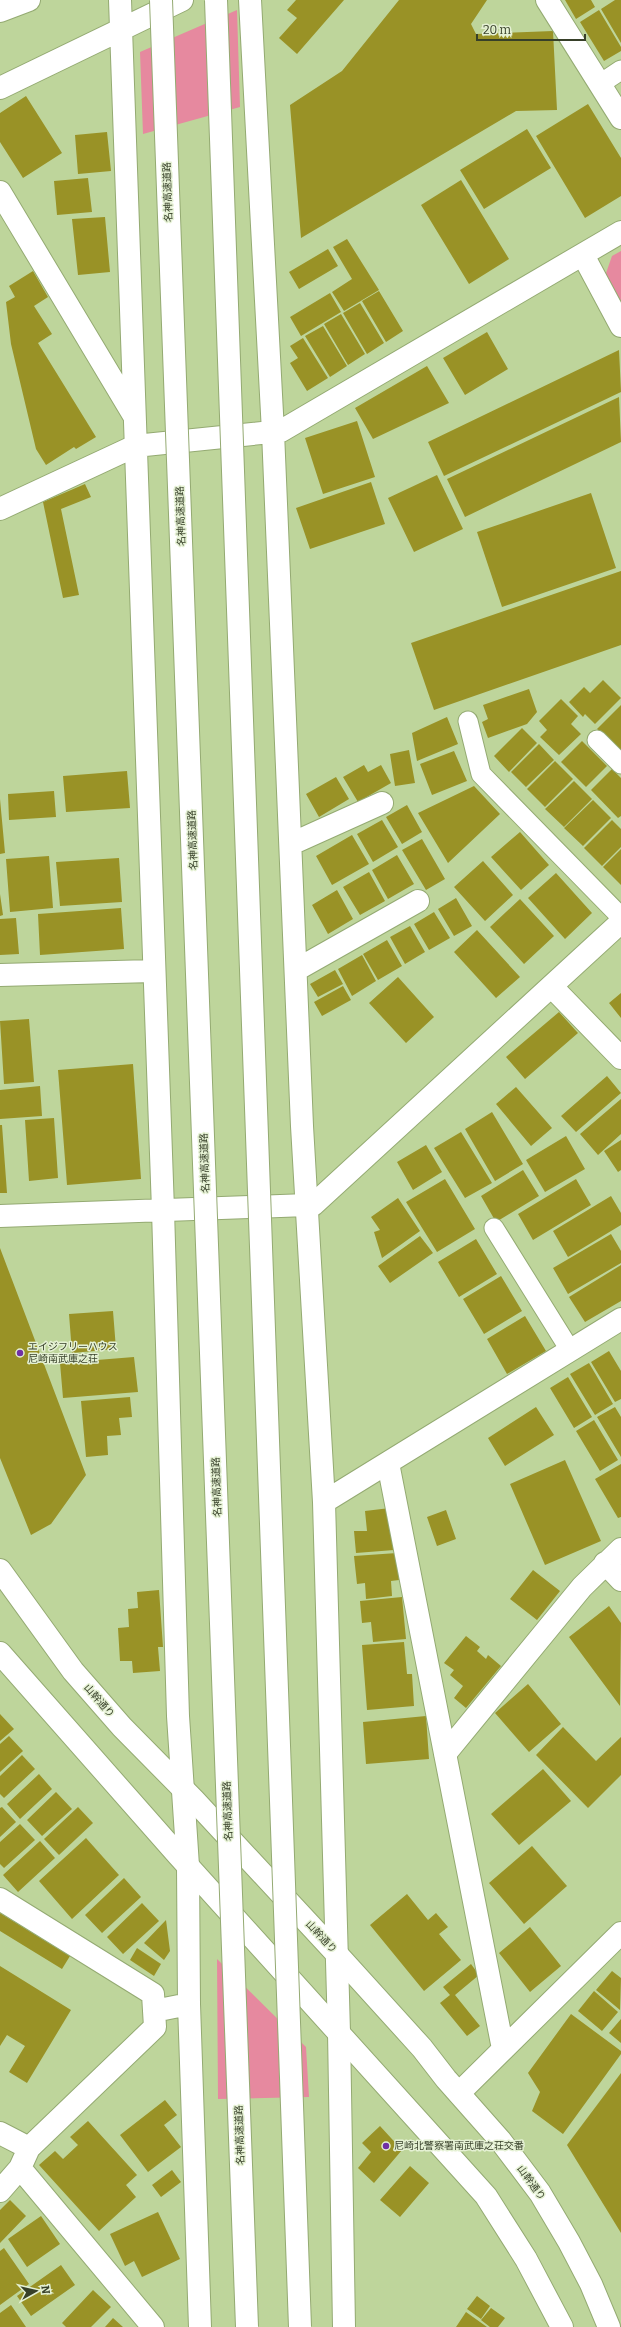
<svg xmlns="http://www.w3.org/2000/svg" width="621" height="2327" font-family="Bitter,'Noto Sans JP',serif">
<style>
.green{fill:#e6899f}
.building{fill:#999226}
.lines{fill:none;stroke-linecap:round;stroke-linejoin:round}
.service-casing{stroke:#94aa72;stroke-width:21}
.minor-casing{stroke:#94aa72;stroke-width:24}
.tertiary-casing{stroke:#94aa72;stroke-width:24}
.service{stroke:#fff;stroke-width:19}
.minor{stroke:#fff;stroke-width:22}
.tertiary{stroke:#fff;stroke-width:22}
.motorway-bridge-casing{stroke:#94aa72;stroke-width:24;stroke-linecap:butt}
.motorway-bridge{stroke:#fff;stroke-width:22}
.poi-dot{fill:#7030a5;stroke:#e5f1d4;stroke-width:1.5}
.labels{text-anchor:middle;dominant-baseline:central;stroke-width:3;stroke-linejoin:round;paint-order:stroke}
.street-label{font-size:10px;fill:#374029;stroke:#e5f1d4}
.poi-label{font-size:10px;fill:#374029;stroke:#e5f1d4;text-anchor:start}
</style>
<rect width="100%" height="100%" fill="#bed59b"/>
<path class="green" d="M237 10 240 107 143 134 140 52Z
M621 251V305L605 276 612 256Z
M217 1959 306 2047 309 2097 218 2099Z"/>
<path class="building" d="M296 0H344L297 54 279 38 297 18 287 10Z
M399 0H487L471 24 476 34 553 31 557 110 516 111 301 238 290 105 342 71Z
M565 0H591L595 7 576 19Z
M615 0H621V43L601 9Z
M599 10 621 47V51L604 61 580 22Z
M26 96 62 153 23 178 0 142V113Z
M588 104 621 158V196L585 218 536 136Z
M527 129 551 168 484 209 460 170Z
M107 132 111 171 78 174 75 135Z
M88 178 92 212 57 215 54 181Z
M461 180 509 259 469 284 421 205Z
M105 217 110 272 78 275 72 219Z
M347 239 379 290 344 311 332 292 352 279 333 247Z
M328 249 338 266 299 289 289 272Z
M33 271 48 297 34 306 52 334 38 343 96 437 76 449 74 447 46 465 36 449 11 344 6 302 15 297 9 286Z
M379 291 403 331 386 342 362 301Z
M330 293 341 312 301 336 290 317Z
M360 303 384 343 367 354 343 313Z
M341 314 365 354 348 365 324 324Z
M323 326 347 366 330 377 305 336Z
M487 332 508 369 465 395 443 358Z
M303 338 328 378 307 391 290 363 298 358 290 346Z
M619 350 621 392 444 476 428 442Z
M427 366 449 403 373 439 355 408Z
M619 397 621 442 465 517 447 479Z
M357 421 375 477 323 494 305 438Z
M437 475 463 529 414 552 388 498Z
M371 482 385 524 310 549 296 508Z
M85 484 91 497 61 509 79 595 63 598 43 502Z
M591 493 616 568 502 607 477 532Z
M621 571V645L434 710 411 643Z
M603 680 621 698 595 724 585 714 583 717 569 702 584 687 590 693Z
M529 689 537 712 527 724 488 738 482 722 488 719 483 705Z
M561 699 578 716 571 724 581 734 559 755 540 737 547 730 539 721Z
M621 705V753L597 729Z
M447 717 458 744 417 761 412 733Z
M522 728 537 743 509 772 494 756Z
M582 741 607 766 586 787 561 762Z
M539 744 554 760 526 787 511 772Z
M409 750 415 783 395 786 390 754Z
M454 751 467 781 432 795 420 764Z
M555 761 573 779 545 807 527 789Z
M364 765 368 772 381 765 391 783 358 802 343 777Z
M612 769 621 778V816L618 818 591 790Z
M127 771 130 808 66 812 63 776Z
M336 777 349 799 319 817 306 794Z
M574 781 592 799 564 827 545 809Z
M474 786 500 814 448 863 418 813Z
M54 791 56 817 9 820 8 794Z
M0 799 5 853 0 854Z
M593 800 611 818 583 846 564 828Z
M407 805 422 832 402 844 386 817Z
M382 820 398 847 373 862 357 834Z
M612 820 621 829V847L602 866 584 848Z
M520 832 549 865 521 890 491 857Z
M352 835 369 864 332 885 316 856Z
M422 839 445 879 426 890 402 850Z
M621 849V885L603 867Z
M397 855 414 884 388 899 372 870Z
M49 856 53 908 10 912 6 859Z
M119 858 122 902 60 906 56 862Z
M483 861 513 895 485 921 454 887Z
M369 872 385 901 360 915 343 887Z
M556 873 592 913 565 939 528 898Z
M337 890 353 919 328 934 312 905Z
M0 894 3 915 0 916Z
M456 898 472 926 454 936 438 909Z
M520 899 554 936 524 964 490 927Z
M121 908 124 949 40 955 38 914Z
M434 912 450 938 429 950 414 924Z
M16 918 19 954 0 955V919Z
M410 926 425 952 405 964 390 937Z
M477 930 520 977 496 998 454 952Z
M387 940 402 966 378 980 363 954Z
M362 955 376 981 352 996 338 969Z
M335 970 343 984 318 997 310 984Z
M398 977 434 1017 406 1043 369 1003Z
M343 986 351 1000 322 1016 314 1002Z
M621 993V1018L609 1003Z
M559 1012 578 1033 525 1079 506 1057Z
M29 1019 34 1082 4 1084 0 1021Z
M133 1064 141 1179 67 1185 58 1070Z
M607 1076 621 1093 576 1132 561 1116Z
M40 1086 42 1116 0 1119V1090Z
M516 1087 552 1128 531 1146 496 1104Z
M621 1099V1134L598 1155 580 1134Z
M492 1112 523 1164 495 1181 465 1129Z
M54 1118 58 1178 29 1181 25 1120Z
M0 1125H2L7 1193H0Z
M461 1132 492 1183 465 1198 434 1148Z
M566 1136 585 1169 545 1192 526 1160Z
M621 1140V1170L618 1172 604 1151Z
M426 1145 442 1172 413 1190 397 1162Z
M523 1170 539 1196 496 1222 481 1196Z
M445 1179 475 1229 437 1252 406 1202Z
M576 1179 591 1205 533 1240 518 1214Z
M611 1196 621 1213V1225L568 1257 553 1231Z
M398 1198 420 1231 382 1258 374 1232 380 1230 371 1217Z
M611 1234 621 1251V1263L568 1294 553 1268Z
M420 1236 433 1253 390 1283 378 1266Z
M476 1239 497 1274 459 1297 438 1262Z
M0 1248 86 1475 51 1524 31 1535 0 1458Z
M621 1265V1301L585 1322 569 1297Z
M501 1276 522 1311 484 1334 463 1299Z
M113 1311 116 1349 72 1353 69 1314Z
M525 1316 546 1351 507 1374 487 1339Z
M609 1351 621 1371V1399L615 1402 591 1362Z
M134 1357 138 1392 63 1398 60 1363Z
M589 1363 613 1404 595 1415 570 1374Z
M568 1377 592 1417 574 1428 550 1388Z
M130 1397 132 1417 119 1418 121 1435 107 1436 108 1455 86 1457 81 1401Z
M536 1407 554 1435 505 1466 488 1438Z
M615 1407 621 1417V1457L597 1417Z
M594 1420 618 1460 600 1471 576 1431Z
M565 1460 601 1541 545 1565 510 1484Z
M621 1464V1517L618 1518 595 1479Z
M390 1508 394 1550 356 1553 354 1531H367L365 1511Z
M446 1510 456 1539 437 1546 427 1517Z
M397 1553 399 1580 391 1581 392 1596 366 1599 365 1583 357 1584 354 1556Z
M533 1570 560 1591 537 1620 510 1599Z
M159 1590 163 1647H158L160 1671 133 1673 132 1661H120L118 1628 129 1627 128 1609 138 1608 137 1592Z
M402 1597 406 1639 373 1642 371 1622 362 1623 360 1601Z
M609 1606 621 1623 620 1706 569 1637Z
M466 1636 480 1647 477 1651 486 1659 488 1655 501 1666 466 1708 454 1698 463 1686 450 1675 454 1670 444 1663Z
M404 1642 407 1674H412L414 1706 367 1710 362 1645Z
M528 1684 561 1724 529 1752 495 1713Z
M0 1714 14 1729 0 1741Z
M426 1716 429 1759 366 1764 363 1722Z
M563 1727 596 1761 621 1737V1775L588 1808 536 1755Z
M9 1736 23 1751 0 1772V1744Z
M22 1755 35 1769 4 1798 0 1794V1776Z
M543 1769 571 1801 519 1845 491 1814Z
M39 1774 52 1789 20 1819 7 1804Z
M56 1792 72 1809 42 1836 27 1820Z
M2 1807 16 1822 0 1837V1808Z
M78 1807 93 1823 59 1855 44 1839Z
M20 1824 35 1840 4 1868 0 1864V1842Z
M86 1838 119 1875 72 1919 39 1881Z
M40 1841 55 1858 18 1892 3 1875Z
M532 1846 567 1886 524 1924 489 1883Z
M124 1878 141 1897 102 1933 85 1915Z
M407 1894 428 1920 436 1913 448 1927 439 1934 461 1960 424 1991 370 1925Z
M142 1903 159 1921 123 1954 107 1937Z
M0 1913 70 1956 62 1969 0 1931Z
M166 1920 170 1951 164 1960 144 1943Z
M530 1927 561 1966 530 1992 499 1953Z
M137 1948 161 1964 154 1976 130 1960Z
M471 1964 479 1975 455 1995 480 2026 467 2036 440 2003 450 1995 443 1987Z
M0 1966 71 2010 27 2083 9 2072 25 2046 7 2035 0 2046Z
M612 1971 621 1978 620 2010 596 1990Z
M594 1991 618 2012 602 2031 578 2011Z
M571 2014 621 2051V2054L563 2134 532 2111 540 2092 528 2073Z
M621 2019V2043L609 2033Z
M621 2073V2233L567 2145Z
M165 2100 177 2115 164 2125 181 2147 148 2172 120 2135Z
M88 2121 137 2175 126 2185 136 2197 99 2231 39 2165 55 2151 63 2159 78 2145 70 2137Z
M380 2126 402 2150 374 2183 358 2168 371 2152 362 2143Z
M410 2166 429 2183 400 2217 380 2200Z
M172 2170 181 2182 161 2197 152 2185Z
M10 2200 26 2216 0 2243V2210Z
M158 2212 180 2259 142 2277 134 2261 125 2266 110 2234Z
M41 2216 60 2244 27 2267 8 2239Z
M4 2248 29 2284 0 2305V2251Z
M61 2265 75 2285 31 2316 17 2296Z
M93 2290 111 2307 91 2327H66L62 2323Z
M477 2296 490 2306 481 2319 467 2309Z
M11 2305 26 2327H0V2313Z
M491 2308 505 2318 498 2327H490L481 2320Z
M466 2312 487 2327H456Z
M113 2318 123 2327H105Z"/>
<g class="lines">
<g class="service-casing">
<path id="service" d="M600 84 621 70
M468 721 481 774 621 917
M597 740 621 764
M494 1228 570 1350"/>
</g>
<g class="minor-casing">
<path id="minor" d="M120 0 163 1210 178 1716 188 1866 189 2004 200 2327
M250 0 273 432 302 1126 324 1502 339 2032 344 2327
M547 0 621 118
M0 11 29 0
M0 88 182 0
M0 192 133 414
M583 255 621 326
M0 509 135 446 281 431 621 232
M291 844 382 803
M296 970 418 901
M0 975 153 971
M552 987 621 1058
M0 1216 307 1205
M388 1463 503 2049
M324 1502 621 1319
M605 1563 621 1580
M445 1754 582 1587 621 1549
M0 1899 153 1994 155 2027 29 2148 20 2168 0 2191
M154 2011 189 2004
M459 2093 621 1933
M0 2133 29 2148
M20 2168 153 2327"/>
</g>
<g class="tertiary-casing">
<path id="tertiary" d="M307 1205H313L621 922
M0 1570 73 1671 122 1727 194 1800 335 1952 422 2048 446 2079 500 2140 540 2193 569 2242 591 2284 609 2327
M0 1653 178 1855 486 2196 526 2259 562 2327"/>
</g>
<use href="#service" class="service"/>
<use href="#minor" class="minor"/>
<use href="#tertiary" class="tertiary"/>
<g class="motorway-bridge-casing">
<path id="motorway-bridge" d="M161 0 247 2327
M216 0 300 2327"/>
</g>
<use href="#motorway-bridge" class="motorway-bridge"/>
</g>
<g class="poi-dot">
<circle cx="20" cy="1353" r="4"/>
<circle cx="386" cy="2146" r="4"/>
</g>
<g class="labels">
<g class="street-label">
<text transform="translate(168 192) rotate(-92)">名神高速道路</text>
<text transform="translate(181 516) rotate(-92)">名神高速道路</text>
<text transform="translate(193 840) rotate(-92)">名神高速道路</text>
<text transform="translate(205 1163) rotate(-92)">名神高速道路</text>
<text transform="translate(217 1487) rotate(-92)">名神高速道路</text>
<text transform="translate(99 1701) rotate(49)">山幹通り</text>
<text transform="translate(228 1811) rotate(-92)">名神高速道路</text>
<text transform="translate(321 1937) rotate(47)">山幹通り</text>
<text transform="translate(240 2135) rotate(-92)">名神高速道路</text>
<text transform="translate(531 2183) rotate(54)">山幹通り</text>
</g>
<g class="poi-label">
<text x="28" y="1347">エイジフリーハウス<tspan x="28" dy="12">尼崎南武庫之荘</tspan></text>
<text x="394" y="2146">尼崎北警察署南武庫之荘交番</text>
</g>
</g>
<g transform="translate(36 2291) rotate(82)" stroke="#e5f1d4" stroke-width="3" paint-order="stroke">
<path d="M0-3L7 15L0 10L-7 15Z" fill="#374029"/>
<text y="-6" font-size="11" font-weight="bold" text-anchor="middle" fill="#374029">N</text>
</g>
<path d="M477 34v6h108v-6" fill="none" stroke="#374029" stroke-width="2"/>
<text x="483" y="34" font-size="12" fill="#374029" stroke="#e5f1d4" stroke-width="3" paint-order="stroke">20 m</text>
</svg>
